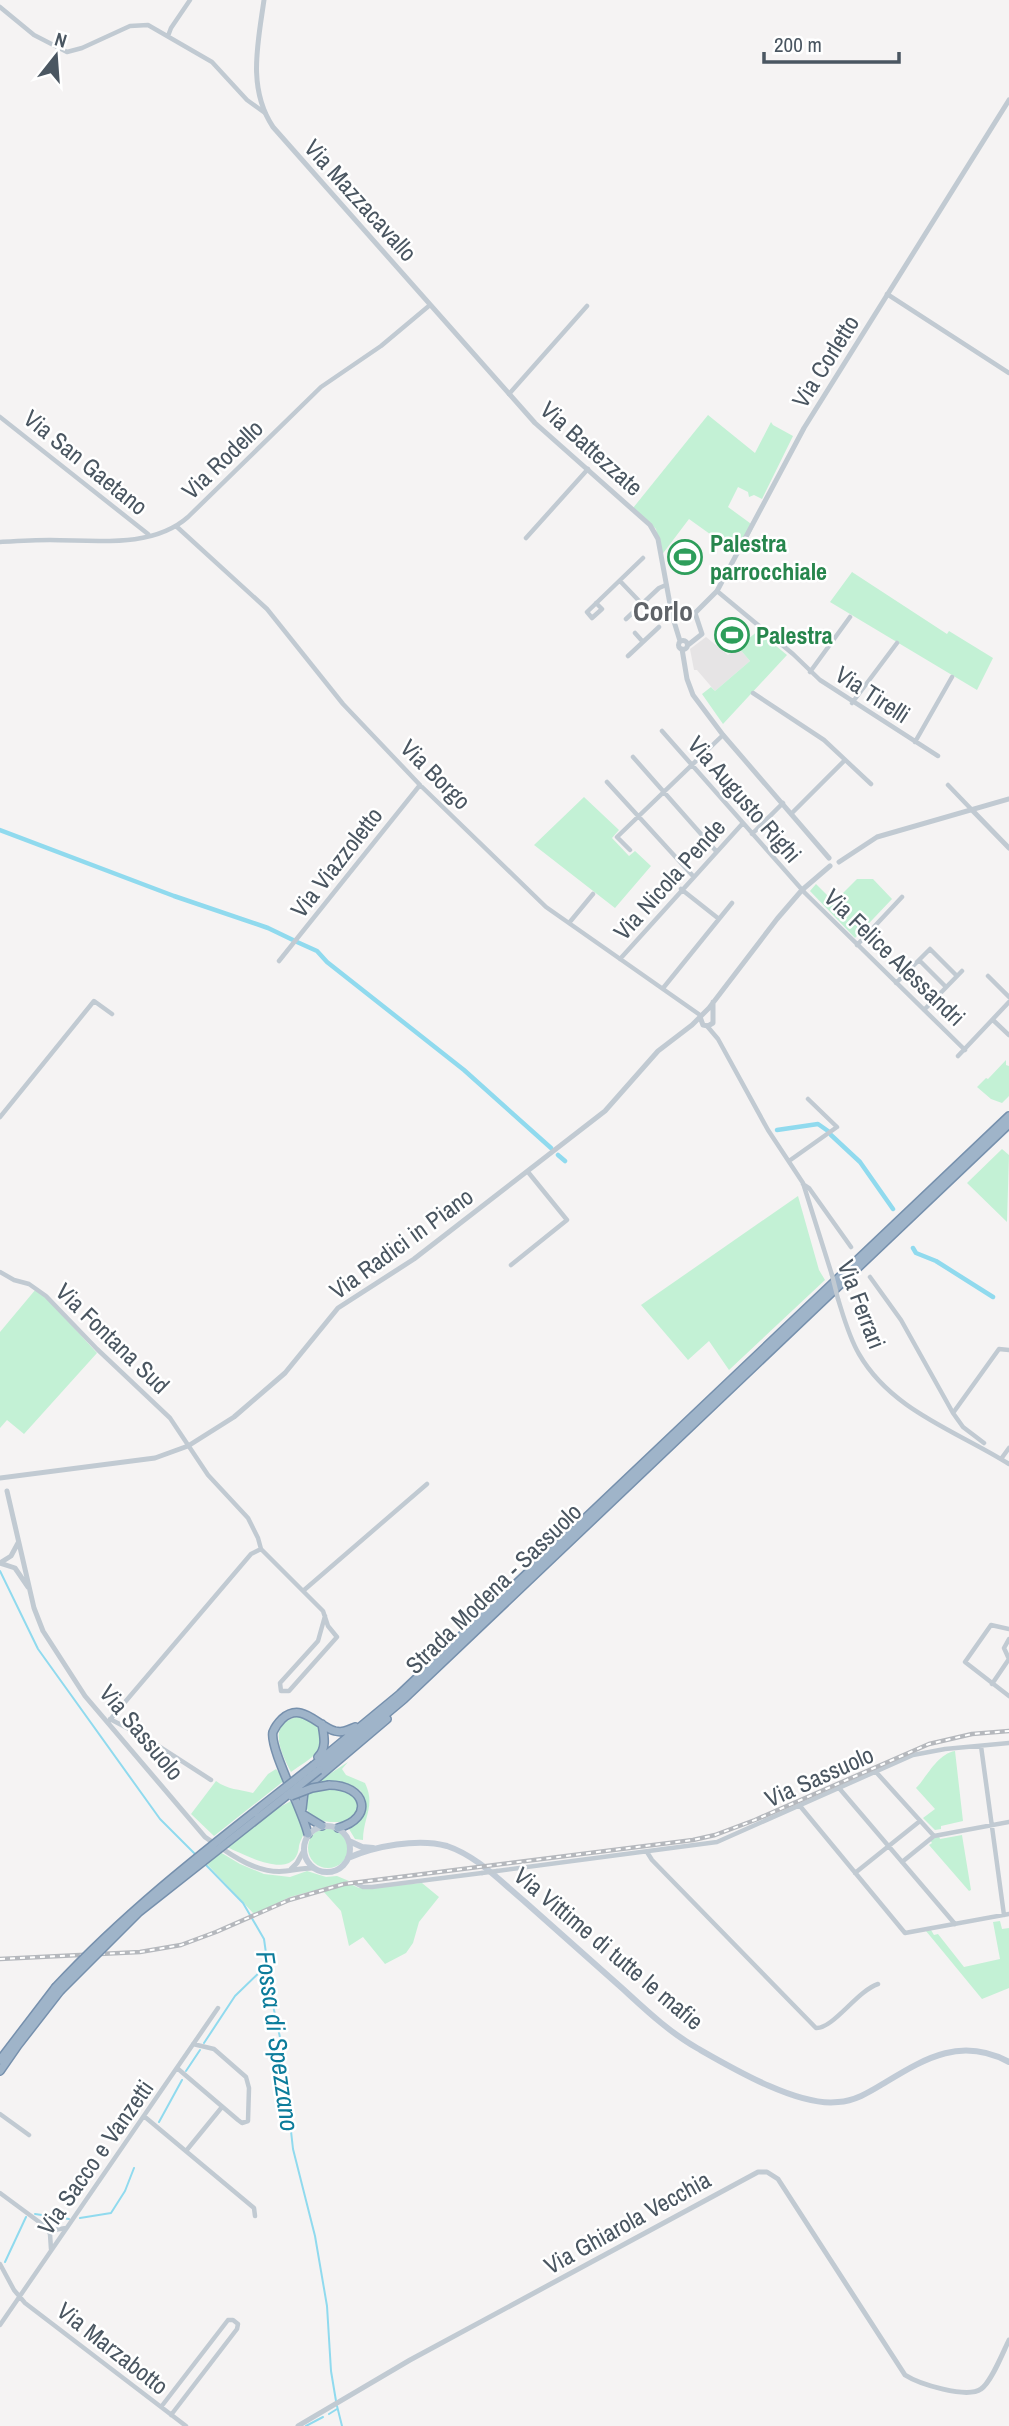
<svg xmlns="http://www.w3.org/2000/svg" width="1009" height="2426" font-family="'Archivo Narrow',sans-serif">
<style>
.education{fill:#e6e4e5}
.green{fill:#c3f1d5}
.lines{fill:none;stroke-linecap:round;stroke-linejoin:round}
.stream{stroke:#90daee;stroke-width:2}
.canal{stroke:#90daee;stroke-width:4.5}
.trunk-casing{stroke:#7690ad;stroke-width:10}
.minor{stroke:#c1cad2;stroke-width:4.5}
.tertiary{stroke:#c1cad2;stroke-width:5}
.secondary{stroke:#c1cbd6;stroke-width:6}
.trunk{stroke:#9fb4c9;stroke-width:7}
.rail-casing{stroke:#b5b8bd;stroke-width:4.5}
.rail{stroke:#fff;stroke-width:2;stroke-dasharray:5;stroke-linecap:butt}
.trunk-bridge-casing{stroke:#7690ad;stroke-width:10;stroke-linecap:butt}
.minor-bridge{stroke:#c1cad2;stroke-width:4.5}
.trunk-bridge{stroke:#9fb4c9;stroke-width:7}
.labels{text-anchor:middle;dominant-baseline:central;stroke-width:5;stroke-linejoin:round;paint-order:stroke}
.street-label{font-size:24px;fill:#4a5661;stroke:#fff}
.leisure-label{font-size:24px;font-weight:bold;fill:#27864d;stroke:#fff;text-anchor:start}
.water-label{font-size:26px;font-style:italic;fill:#0c7c9b;stroke:#fff}
.quarter-label{font-size:28px;font-weight:bold;fill:#5f6368;stroke:#fff}
</style>
<rect width="100%" height="100%" fill="#f5f3f3"/>
<path class="education" d="M706 637 728 655 738 647 750 661 715 691 697 670H694L690 649Z"/>
<path class="green" d="M708 415 755 453 771 422 773 425 793 436 762 499 754 495 749 497 748 492 738 487 728 507 754 526 744 547 741 546 735 552 689 519 661 556 656 529 633 508Z
M852 572 947 634 949 631 993 658 977 690 830 602Z
M758 631 787 655 723 724 702 694 711 687 715 691 750 661 738 647Z
M584 797 619 830 612 838 629 856 635 851 651 866 615 908 534 845Z
M857 879H873L892 899 855 938 810 891 816 884 834 902Z
M1006 1060V1065L1009 1066V1096L1002 1103 991 1099 977 1087 986 1078 988 1079Z
M1002 1149 1009 1155 1007 1222 967 1183Z
M798 1196 819 1270 825 1280 729 1370 709 1341 688 1360 641 1305Z
M36 1289 46 1297 97 1353 24 1434 7 1420 0 1428V1332Z
M301 1716C315 1720 330 1736 318 1751 312 1759 299 1766 291 1772 280 1751 266 1722 301 1716Z
M955 1751 963 1821 941 1826V1829L935 1830 923 1818 935 1809 916 1788C927 1777 937 1754 955 1751Z
M348 1762 342 1769 346 1775 365 1783C376 1806 363 1817 363 1840L355 1839 349 1829C366 1816 375 1791 347 1784 336 1781 325 1783 314 1784Z
M276 1769 285 1780 214 1836 191 1814 216 1781C228 1790 239 1789 253 1793L268 1774Z
M333 1788C348 1789 372 1804 351 1819 345 1823 337 1822 330 1822 310 1820 303 1813 308 1793Z
M293 1800C296 1808 304 1821 304 1831 304 1835 300 1841 299 1846 296 1883 245 1855 227 1847L278 1808Z
M308 1848a20 20 0 1 1 40 0a20 20 0 1 1-40 0Z
M962 1835 971 1890 969 1891 929 1845 932 1843 930 1840 939 1836 940 1839Z
M220 1852 240 1864 264 1874 290 1877 307 1871 326 1877 337 1876 349 1881 290 1897 254 1914 207 1864Z
M422 1883 439 1897 419 1922 413 1943 406 1953 385 1964 363 1937 349 1946 341 1911 323 1891 350 1884 359 1888Z
M1000 1921 1002 1929 1009 1928V1988L982 1999 926 1931 931 1930 934 1935 938 1934 964 1967 1000 1959 993 1922Z"/>
<g class="lines">
<path class="stream" d="M0 1571 38 1649 160 1819 196 1855
M205 1864 243 1903 264 1939 274 2010 281 2042 293 2149 315 2236 327 2306 331 2371 336 2401
M204 2043 235 1996 267 1965
M186 2071 200 2050
M159 2122 182 2080
M35 2214 69 2219
M80 2218 111 2213 125 2191 134 2168
M5 2262 26 2217
M337 2406 342 2426
M329 2414 337 2409
M306 2426 323 2417"/>
<path class="canal" d="M0 830 174 896 268 928 293 940
M297 942 317 951 327 962 464 1070 551 1148
M777 1130 818 1124 828 1131
M831 1135 860 1162 893 1209
M558 1155 565 1161
M913 1248 916 1253 936 1261 993 1297"/>
<g class="trunk-casing">
<path id="trunk" d="M318 1757C327 1748 324 1736 322 1724
M314 1765 400 1694 1009 1116
M319 1770 404 1699 1009 1124
M329 1785C366 1785 375 1818 338 1828
M302 1809 304 1792 309 1785 387 1719
M304 1815 322 1826
M308 1834C303 1811 269 1748 273 1732 275 1727 278 1723 282 1719 302 1701 317 1726 335 1731 343 1733 348 1730 355 1727
M0 2060 55 1988
M0 2071 18 2045 60 1991"/>
</g>
<path class="minor" d="M0 7 34 35 67 52 82 48 130 26 148 25 212 62 247 100 265 113
M168 36 171 28 190 0
M887 294 1009 373
M509 394 587 306
M0 417 148 534
M176 526 267 609 343 704 420 785 546 907 700 1015
M526 538 588 469
M0 542C17 541 33 540 50 540 94 540 152 549 188 517L321 387 381 346 430 305
M620 581 642 604
M717 591 793 654 820 680 938 756
M596 603 602 609 592 618 587 612 643 558
M626 619 659 588 666 585
M635 633 643 642
M628 656 659 627
M810 672 850 617
M753 693 824 740 871 784
M852 703 897 643
M662 731 805 893 965 1050
M915 742 952 677
M633 757 716 851
M607 782 693 876
M948 785 972 810
M792 813 845 760
M752 834 783 803
M630 850 617 837 723 735
M719 919 732 903
M569 923 593 894
M857 945 902 897
M620 959 743 823
M919 960 946 987
M279 961 420 785
M988 976 1009 997
M896 983 930 949 957 976
M664 987 719 919 681 889
M924 1010 962 971
M993 1020 1009 1035
M707 1026 718 1039 768 1130 803 1183 832 1275
M958 1056 1009 1002
M0 1117 94 1001 112 1014
M789 1161 837 1127 808 1099
M803 1184 809 1188 851 1247
M511 1265 567 1220 528 1172
M0 1272 14 1280 29 1284 46 1296 97 1349 170 1418 208 1475 248 1518 258 1538 261 1549 303 1591 427 1484
M870 1277 901 1320 953 1413 963 1427 984 1443
M838 1299C844 1318 849 1337 859 1354 892 1411 957 1431 1009 1464
M953 1413 999 1349 1009 1350
M1001 1459 1009 1448
M303 1591 323 1611 328 1626 337 1637 289 1691H281L280 1683 318 1641 325 1616
M1009 1629 991 1625 965 1662 1009 1696
M992 1684 1009 1659 1004 1648 1009 1639
M110 1719 146 1738 211 1780
M108 1722 251 1554 261 1549
M981 1746 1004 1915
M876 1772 934 1836
M839 1788 955 1924
M800 1806 905 1933 1009 1914
M647 1852 652 1860 816 2028C833 2029 857 1991 878 1984
M902 1862 934 1836 1009 1822
M497 1871 717 1842 913 1755 945 1749 1009 1743
M855 1873 920 1821
M355 1883 363 1887H372L482 1873
M177 2068 238 2120 242 2123 248 2121 249 2088 246 2077 214 2049 193 2044
M0 2114 29 2135
M145 2117 254 2208 255 2216
M186 2151 222 2107
M0 2193 46 2227 54 2230 66 2228
M47 2228 50 2234 51 2249
M0 2264 14 2290 25 2303 186 2426
M0 2325 218 2008
M161 2407 228 2320H233L238 2324 237 2329 171 2415"/>
<path class="tertiary" d="M264 0C258 43 247 88 273 127L535 423 650 525 658 539 672 615 680 641
M678.5 645a4.5 4.5 0 1 1 9 0a4.5 4.5 0 1 1-9 0Z
M688 645 702 634 695 613 717 591 804 428 1009 100
M682 649 687 679 693 695 723 735 829 858
M972 810 1009 848
M839 862 877 837 1009 799
M700 1017 703 1025 708 1026 713 1023V1002
M0 1478 155 1458 188 1446 234 1417 285 1373 338 1308 414 1259 605 1111 658 1051 692 1025 709 1008 777 919 802 890 830 866
M7 1491 34 1608 43 1631 85 1696 205 1837C227 1852 256 1875 286 1871 295 1870 303 1868 313 1868
M0 1563 15 1568 28 1587
M0 1563 11 1556 18 1543
M291 1869 297 1863 303 1852
M298 2426 410 2360 758 2172H767L778 2179 905 2375C919 2384 967 2399 981 2389 991 2383 1003 2352 1009 2340"/>
<path class="secondary" d="M304 1849a23 23 0 1 1 46 0a23 23 0 1 1-46 0Z
M349 1841 362 1847 373 1848
M348 1858C375 1846 418 1838 447 1846 477 1856 500 1881 524 1901 557 1930 590 1960 623 1989 646 2010 669 2032 697 2048 732 2068 798 2107 838 2102 856 2101 871 2091 886 2082 927 2057 962 2037 1009 2062"/>
<use href="#trunk" class="trunk"/>
<g class="rail-casing">
<path id="rail" d="M0 1959 140 1952 181 1945 216 1932 289 1900 344 1884 693 1840 715 1835 755 1820 929 1744 972 1734 1009 1731"/>
</g>
<use href="#rail" class="rail"/>
<g class="trunk-bridge-casing">
<path id="trunk-bridge" d="M291 1796 312 1788 329 1785
M55 1988C135 1902 223 1837 314 1765
M60 1991 139 1912 319 1770"/>
</g>
<path class="minor-bridge" d="M832 1275 838 1299
M482 1873 497 1871"/>
<use href="#trunk-bridge" class="trunk-bridge"/>
</g>
<defs>
<g id="stadium-ring" transform="scale(1.75)"><circle r="9.5" fill="#fff" stroke="#2e9e5b" stroke-width="1.5"/><path d="M0-5a6.5 5 0 1 0 0 10a6.5 5 0 1 0 0-10ZM-3.5-1.8h7v3.6h-7Z" fill="#2e9e5b"/></g>
</defs>
<g fill-rule="evenodd">
<use href="#stadium-ring" x="685" y="557"/>
<use href="#stadium-ring" x="732" y="635"/>
</g>
<g class="labels">
<g class="street-label">
<text transform="translate(361 200) rotate(48)">Via Mazzacavallo</text>
<text transform="translate(825 361) rotate(-58)">Via Corletto</text>
<text transform="translate(592 448) rotate(42)">Via Battezzate</text>
<text transform="translate(222 459) rotate(-44)">Via Rodello</text>
<text transform="translate(86 462) rotate(39)">Via San Gaetano</text>
<text transform="translate(873 694) rotate(33)">Via Tirelli</text>
<text transform="translate(436 774) rotate(45)">Via Borgo</text>
<text transform="translate(745 799) rotate(49)">Via Augusto Righi</text>
<text transform="translate(336 862) rotate(-52)">Via Viazzoletto</text>
<text transform="translate(669 879) rotate(-48)">Via Nicola Pende</text>
<text transform="translate(895 957) rotate(44)">Via Felice Alessandri</text>
<text transform="translate(401 1243) rotate(-36)">Via Radici in Piano</text>
<text transform="translate(862 1304) rotate(69)">Via Ferrari</text>
<text transform="translate(113 1338) rotate(44)">Via Fontana Sud</text>
<text transform="translate(493 1588) rotate(-44)">Strada Modena - Sassuolo</text>
<text transform="translate(142 1732) rotate(50)">Via Sassuolo</text>
<text transform="translate(819 1776) rotate(-24)">Via Sassuolo</text>
<text transform="translate(609 1948) rotate(40)">Via Vittime di tutte le mafie</text>
<text transform="translate(95 2157) rotate(-55)">Via Sacco e Vanzetti</text>
<text transform="translate(627 2222) rotate(-29)">Via Ghiarola Vecchia</text>
<text transform="translate(113 2348) rotate(38)">Via Marzabotto</text>
</g>
<g class="leisure-label">
<text x="710" y="543">Palestra<tspan x="710" dy="28">parrocchiale</tspan></text>
<text x="756" y="635">Palestra</text>
</g>
<g class="water-label">
<text transform="translate(278 2041) rotate(82)">Fossa di Spezzano</text>
</g>
<g class="quarter-label">
<text x="663" y="611">Corlo</text>
</g>
</g>
<g transform="translate(56 56) rotate(17)" stroke="#ffffff" stroke-width="5" paint-order="stroke">
<path d="M0-5L12 26L0 18L-12 26Z" fill="#4a5661"/>
<text y="-10" font-size="19" font-weight="bold" text-anchor="middle" fill="#4a5661">N</text>
</g>
<path d="M764 52v10h135v-10" fill="none" stroke="#4a5661" stroke-width="3.5"/>
<text x="774" y="52" font-size="21" fill="#4a5661" stroke="#ffffff" stroke-width="5" paint-order="stroke">200 m</text>
</svg>
